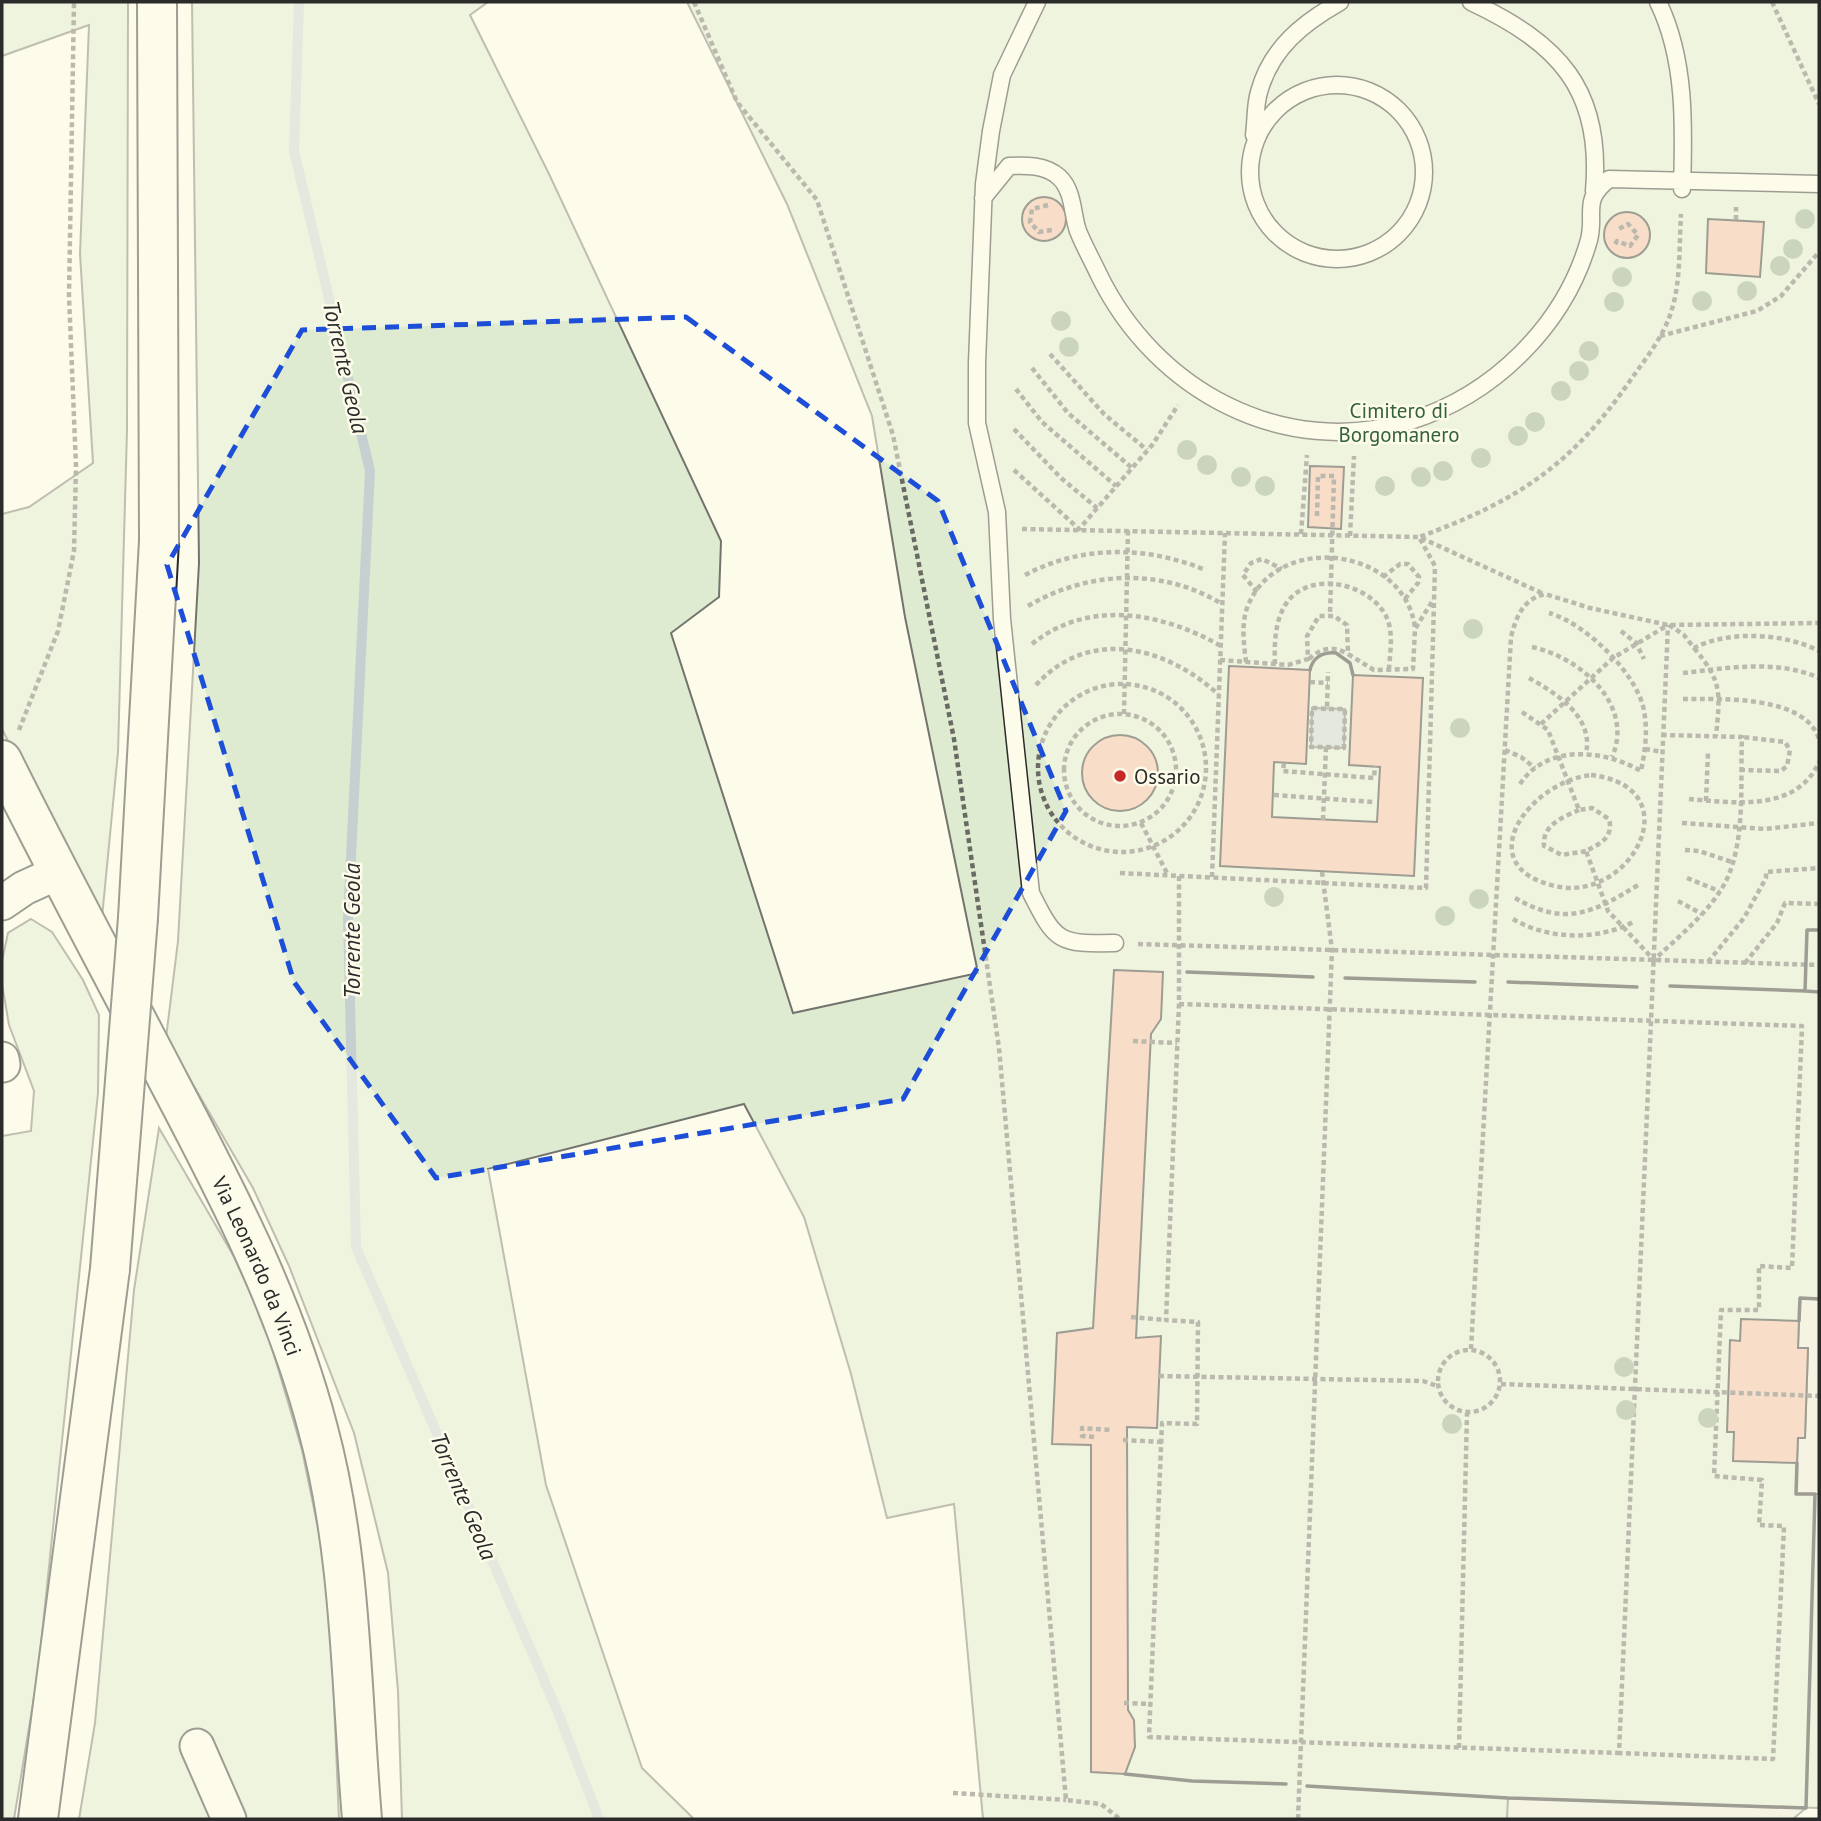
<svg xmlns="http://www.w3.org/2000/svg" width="1821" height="1821" font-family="'PT Sans',sans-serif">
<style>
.green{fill:#deebd1;stroke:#74746e;stroke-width:2}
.parking{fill:#eceadb;stroke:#74746e;stroke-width:2}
.water{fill:#c7d0d0;stroke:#74746e;stroke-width:2}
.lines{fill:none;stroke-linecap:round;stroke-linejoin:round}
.stream{stroke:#c7d0d0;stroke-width:10}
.building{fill:#f2b8a0;stroke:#2b2b2b;stroke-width:2}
.lane-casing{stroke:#2b2b2b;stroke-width:19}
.street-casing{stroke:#2b2b2b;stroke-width:37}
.secondary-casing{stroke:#2b2b2b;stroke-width:42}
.highway-casing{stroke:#2b2b2b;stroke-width:42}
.path{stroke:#6a6964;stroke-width:4.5;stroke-dasharray:5 3.5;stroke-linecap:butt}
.lane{stroke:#fdfbea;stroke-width:16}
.street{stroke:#fdfbea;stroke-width:33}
.secondary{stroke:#fdfbea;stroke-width:38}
.highway{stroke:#fdfbea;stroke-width:38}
.highway-bridge-casing{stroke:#2b2b2b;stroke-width:42;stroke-linecap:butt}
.highway-bridge{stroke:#fdfbea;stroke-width:38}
.wall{stroke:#2b2b2b;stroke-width:3.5}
.tree{fill:#8ea78a}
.marked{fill:none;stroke:#1d4ed8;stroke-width:5;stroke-dasharray:14 9;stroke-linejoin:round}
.poi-dot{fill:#c62828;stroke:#fdfbea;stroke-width:2.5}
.labels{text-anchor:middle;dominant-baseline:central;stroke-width:5;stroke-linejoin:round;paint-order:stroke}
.park-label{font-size:21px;fill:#34623c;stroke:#fdfbea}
.poi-label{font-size:21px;fill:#2b2b2b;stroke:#fdfbea;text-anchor:start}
.street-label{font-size:21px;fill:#2b2b2b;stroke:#fdfbea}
.water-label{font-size:23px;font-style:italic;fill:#2b2b2b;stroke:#fdfbea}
</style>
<rect width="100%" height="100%" fill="#fdfbea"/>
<path class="green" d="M2 2H128L127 430 118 752 101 928 2 729V514L29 507 93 463 80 254 89 25 2 56Z
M192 2H488L470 15 549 174 721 541 719 597 671 633 793 1013 978 973 905 617 872 416 787 204 687 2H1819V1808L1509 1798 1507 1819H983L954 1504 887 1518 851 1374 804 1217 744 1104 488 1169 546 1485 642 1768 694 1819H402L398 1691 388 1573 354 1433 289 1266 253 1188 166 1038 178 941 199 563Z
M31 919 52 932 83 980 99 1015 98 1093 38 1673 14 1819H2V1136L31 1131 34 1091 9 1025 2 984V961L8 933Z
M159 1128 233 1255 265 1324 302 1450 329 1582 339 1819H79L95 1723 134 1290Z"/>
<path class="parking" d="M1800 1298 1819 1299V1494H1796L1798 1438 1805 1437 1808 1349 1798 1348Z
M1508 1798 1806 1808 1793 1819H1507Z"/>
<path class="water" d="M1312 708 1345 709 1344 748 1311 747Z"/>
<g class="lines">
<path class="stream" d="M299 2 294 151 370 471 348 918 356 1247 557 1710 599 1819"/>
</g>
<path class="building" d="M1022 219a22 22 0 1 1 44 0a22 22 0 1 1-44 0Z
M1604 235a23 23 0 1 1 46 0a23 23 0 1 1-46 0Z
M1708 219 1764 222 1760 277 1706 273Z
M1310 466 1344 467 1341 529 1308 527Z
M1229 666 1310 670 1306 764 1274 762 1272 817 1377 822 1380 767 1349 765 1353 675 1423 678 1414 876 1220 866Z
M1082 773a38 38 0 1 1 76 0a38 38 0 1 1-76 0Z
M1114 970 1163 972 1161 1019 1151 1034 1136 1338 1161 1336 1157 1428 1127 1427 1128 1710 1134 1720 1135 1747 1125 1774 1091 1772V1445L1052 1444 1057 1333 1093 1328Z
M1741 1319 1799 1321 1798 1348H1808L1805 1438H1798L1797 1463 1733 1461 1734 1432H1727L1730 1340 1740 1341Z"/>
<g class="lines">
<g class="lane-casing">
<path id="lane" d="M1037 2 1002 75 991 131 984 184 977 363V423L997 512 1002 619 1031 893C1056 943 1059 944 1115 943
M1471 2C1558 43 1603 89 1594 191
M1658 2C1686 59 1684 127 1682 189
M1250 172a87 87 0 1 1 174 0a87 87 0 1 1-174 0Z
M1254 135C1256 121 1255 105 1259 92 1271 48 1303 23 1340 2
M983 198 1009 166C1026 165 1046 165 1059 177 1074 191 1072 214 1078 231 1084 246 1092 260 1099 275 1155 390 1283 460 1410 421 1494 395 1565 325 1589 240 1596 212 1581 201 1609 179L1819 184"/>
</g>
<g class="street-casing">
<path id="street" d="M2 903 24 888 59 872
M2 1059 3 1065
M197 1746 229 1819"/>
</g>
<g class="secondary-casing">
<g id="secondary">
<path id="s1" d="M2 760C56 869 114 976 170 1084 229 1196 286 1306 318 1429 352 1555 351 1690 362 1819"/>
</g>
</g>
<g class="highway-casing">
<path id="highway" d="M138 918 159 541 157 2
M38 1819 110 1269"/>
</g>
<path class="path" d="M694 2 737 102 817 200 893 435 954 739 999 1048 1066 1800 1101 1804 1120 1819
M1772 2 1819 104
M1048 205 1032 209 1030 222 1039 232 1052 230
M1736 220V207
M1615 244 1617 241 1630 246 1638 235 1628 224 1617 230
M1660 336 1757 311 1781 296 1819 252
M1050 354 1104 414 1147 450
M1032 368 1068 413 1132 468
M1016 389 1042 422 1116 486
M1014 429 1061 478 1097 508
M1014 470 1079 529 1153 444 1178 405
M1317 516 1318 476H1334L1330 615
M1022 529 1419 537 1544 594
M1301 534 1307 455
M1350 536 1354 456
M1025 575C1081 545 1146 546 1203 569
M1383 577 1400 564H1408L1419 577 1418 583 1404 600
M1257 592 1243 575 1251 563 1262 559 1282 569
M1028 606C1087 571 1162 567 1222 604
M1669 625 1684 635 1694 648C1728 630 1785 633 1819 651
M1621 631 1636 643 1644 659
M1032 644C1089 598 1163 613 1221 646
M1532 647C1580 657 1635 705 1612 757
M1694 648C1723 682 1720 694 1716 736
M1309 659C1322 647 1333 646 1348 654
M1220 660 1288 665 1308 659 1307 636 1319 616H1334L1347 625 1348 654 1374 670 1413 669 1415 629 1433 600
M1246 662C1244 645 1241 625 1247 608 1276 530 1405 547 1415 628
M1275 664C1274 643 1275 618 1288 601 1311 572 1363 582 1383 611 1395 628 1390 650 1389 670
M1683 673C1728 668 1777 659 1819 678
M1529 678C1556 693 1594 717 1586 753
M1310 682 1328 683
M1038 768a84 84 0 1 1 168 0a84 84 0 1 1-168 0Z
M1036 685C1090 626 1166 647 1218 694
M1683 699C1721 699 1805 695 1819 739
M1522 712 1548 730 1579 810 1592 808 1609 819C1614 837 1600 844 1586 851L1608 911 1654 960C1679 936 1710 912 1726 881 1746 840 1740 782 1742 737L1664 735
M1064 770a56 56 0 1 1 112 0a56 56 0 1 1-112 0Z
M1124 714 1128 530
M1541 724 1613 658 1668 625
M19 730 58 631 74 551 76 466 69 296 74 2
M1326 747 1344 748 1345 709H1327
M1645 749 1663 752
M1505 750 1521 757 1535 768
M1284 763 1283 771 1374 778 1375 766
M1740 770 1781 771 1787 766 1790 750 1785 742 1742 737
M1591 775C1693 787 1631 904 1555 886 1468 866 1529 782 1591 775Z
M1520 784C1547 743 1605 750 1641 771 1645 751 1648 731 1644 711 1638 674 1585 623 1549 613
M1274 795 1373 802
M1689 799C1735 803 1797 812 1819 762
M1706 801 1708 752
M1579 810C1563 817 1542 825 1544 846L1562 855 1586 851
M1323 820 1326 747H1311L1312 708 1327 709 1328 672
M1141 823 1168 875
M1682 823 1765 829 1819 823
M1685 850 1699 851 1732 862
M1120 873 1426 888 1435 566 1419 537C1518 501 1572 465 1632 378 1647 357 1665 334 1672 309 1681 280 1679 244 1681 214
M1179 876V1004L1166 1320 1198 1322 1197 1424 1162 1423 1149 1737 1619 1753
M1212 877 1225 533
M1687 878 1719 891
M1515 898C1565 927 1593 913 1638 885
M1678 901 1702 914
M1513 919C1548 940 1599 941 1635 921
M1138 944 1819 965
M1708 962 1744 918 1766 878V872L1819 868
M1745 963 1777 923 1785 903 1819 904
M1179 1004C1387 1011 1594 1019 1802 1026L1792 1268 1759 1266V1310H1721L1714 1476 1762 1480 1759 1525 1784 1526 1773 1759 1619 1753 1651 1021 1668 625
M1133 1041 1177 1043
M1131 1317 1166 1320
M1471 1349 1511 637C1516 617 1523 599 1545 594L1590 608 1668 625 1819 623
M1438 1381a31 31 0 1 1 62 0a31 31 0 1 1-62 0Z
M1159 1376 1423 1381 1437 1386
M1501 1384 1819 1396
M1094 1437 1082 1436V1428L1110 1430
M1123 1440 1162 1442
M1124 1703 1151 1704
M1459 1748 1467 1413
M953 1793 1066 1800
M1298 1819 1332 950 1322 872"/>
<use href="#lane" class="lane"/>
<use href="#street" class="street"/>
<use href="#secondary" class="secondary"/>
<use href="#highway" class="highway"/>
<g class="highway-bridge-casing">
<path id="highway-bridge" d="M110 1269 138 918"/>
</g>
<use href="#highway-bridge" class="highway-bridge"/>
<path class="wall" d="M1310 670C1313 657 1323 652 1336 653L1350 663 1353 675
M1819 930H1807L1805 991 1819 992
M1187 972 1313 977
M1345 978 1475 982
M1508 982 1637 987
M1670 986 1805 991
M1799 1321 1800 1298 1819 1299
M1125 1774 1192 1781 1286 1784
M1307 1786 1508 1798 1806 1808 1815 1494H1796L1797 1463"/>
</g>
<g class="tree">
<circle cx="1805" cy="219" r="10"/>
<circle cx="1793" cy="249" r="10"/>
<circle cx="1780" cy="266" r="10"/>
<circle cx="1622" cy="277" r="10"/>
<circle cx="1747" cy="291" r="10"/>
<circle cx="1702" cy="301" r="10"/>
<circle cx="1614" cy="302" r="10"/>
<circle cx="1061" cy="321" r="10"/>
<circle cx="1069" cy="347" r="10"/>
<circle cx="1589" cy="351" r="10"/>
<circle cx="1579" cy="371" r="10"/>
<circle cx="1561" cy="391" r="10"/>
<circle cx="1535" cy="422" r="10"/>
<circle cx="1518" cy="436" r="10"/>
<circle cx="1187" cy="450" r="10"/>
<circle cx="1481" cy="458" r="10"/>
<circle cx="1207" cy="465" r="10"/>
<circle cx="1443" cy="471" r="10"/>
<circle cx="1241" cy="477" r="10"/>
<circle cx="1421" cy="477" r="10"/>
<circle cx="1265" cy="486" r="10"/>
<circle cx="1385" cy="486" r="10"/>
<circle cx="1473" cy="629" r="10"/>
<circle cx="1460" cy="728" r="10"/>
<circle cx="1274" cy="897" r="10"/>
<circle cx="1479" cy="899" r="10"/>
<circle cx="1445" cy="916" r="10"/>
<circle cx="1624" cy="1367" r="10"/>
<circle cx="1626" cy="1410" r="10"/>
<circle cx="1708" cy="1418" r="10"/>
<circle cx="1452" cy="1424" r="10"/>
</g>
<path d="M0 0H1821V1821H0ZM686 317 938 501 1066 811 903 1099 436 1178 294 982 167 565 302 330Z" fill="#fdfbea" fill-opacity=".55" fill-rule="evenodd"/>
<path class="marked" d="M686 317 938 501 1066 811 903 1099 436 1178 294 982 167 565 302 330Z"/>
<circle class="poi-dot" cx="1120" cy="776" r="7"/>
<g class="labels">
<g class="park-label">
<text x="1399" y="410">Cimitero di<tspan x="1399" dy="24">Borgomanero</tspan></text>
</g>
<g class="poi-label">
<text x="1134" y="776">Ossario</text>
</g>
<g class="street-label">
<text stroke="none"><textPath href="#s1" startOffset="567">Via Leonardo da Vinci</textPath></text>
</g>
<g class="water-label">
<text transform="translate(346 367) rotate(77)">Torrente Geola</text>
<text transform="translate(351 931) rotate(-90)">Torrente Geola</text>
<text transform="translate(464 1496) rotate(67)">Torrente Geola</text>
</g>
</g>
<rect width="1821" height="1821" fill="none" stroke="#2b2b2b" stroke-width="7"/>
</svg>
